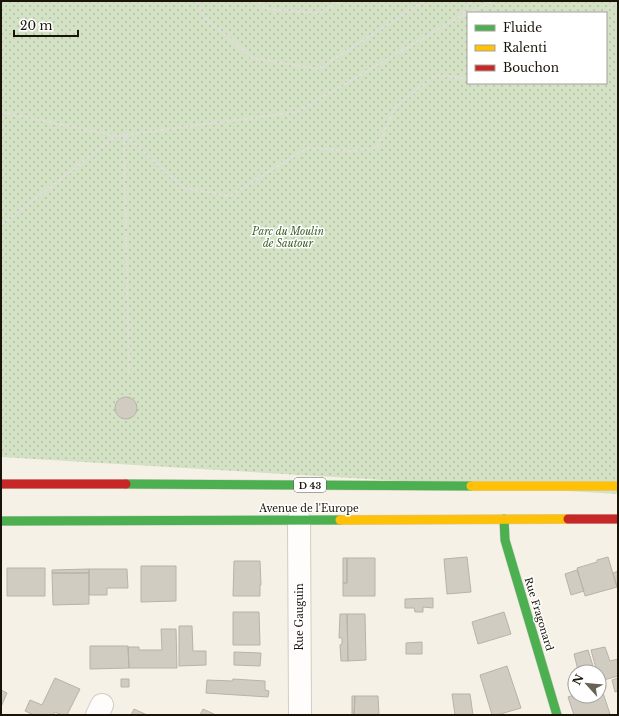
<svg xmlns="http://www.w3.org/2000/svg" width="619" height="716" font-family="'Libre Baskerville',serif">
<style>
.park{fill:url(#park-dots);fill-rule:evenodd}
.building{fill:#d1ccc1;stroke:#b8b2a7}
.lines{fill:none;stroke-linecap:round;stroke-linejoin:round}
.street-casing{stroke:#d2cdc1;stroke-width:24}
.fast-casing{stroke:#d2cdc1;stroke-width:10}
.slow-casing{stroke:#d2cdc1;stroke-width:10}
.jam-casing{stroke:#d2cdc1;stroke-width:10}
.path{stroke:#deddd8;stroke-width:2.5;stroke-dasharray:4 2;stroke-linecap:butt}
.street{stroke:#fefdfb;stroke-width:22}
.fast{stroke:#4caf50;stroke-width:9}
.slow{stroke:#ffc107;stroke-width:9}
.jam{stroke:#c62828;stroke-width:9}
.labels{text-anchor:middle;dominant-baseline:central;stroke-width:3;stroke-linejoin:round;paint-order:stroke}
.shield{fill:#fff;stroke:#5f5a52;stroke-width:1}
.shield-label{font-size:9px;font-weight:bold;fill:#1a1408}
.park-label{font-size:10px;font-style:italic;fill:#3e6329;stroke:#fff}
.street-label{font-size:10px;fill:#1a1408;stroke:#fff}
</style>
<defs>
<pattern id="park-dots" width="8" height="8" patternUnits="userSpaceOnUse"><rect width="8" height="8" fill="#d3e1c4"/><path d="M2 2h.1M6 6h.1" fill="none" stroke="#b5c0a7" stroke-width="1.8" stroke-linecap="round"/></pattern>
</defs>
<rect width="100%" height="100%" fill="#f6f1e6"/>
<path class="park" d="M1 1H618V494L1 457ZM468 13H606V83H468Z"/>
<path class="building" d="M115 408a11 11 0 1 1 22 0a11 11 0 1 1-22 0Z
M467 557 471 592 447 594 444 559Z
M608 557 617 587 585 596 577 568 597 562V560Z
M343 558H347V583H343Z
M347 558H375V596H343V583H347Z
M234 561H260L261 585H260V596H233Z
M141 566H176V601L141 602Z
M7 568H45V596H7Z
M89 569V573H52V570Z
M89 569H127L128 588H107V595H89Z
M577 570 584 591 571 595 565 574Z
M618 571V590L613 573Z
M52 573H89V604L53 605Z
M433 598V608L423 607V612H415L414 608H405V599Z
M233 612H259L260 645H233Z
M504 612 511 634 478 644 472 622Z
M340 614H347L348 661H341L340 645 342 644V638H339Z
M347 614H365L366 660 348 661Z
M179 626H192L193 651H206V665L179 666Z
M161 629H176L177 668H129L128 647H139V650H162Z
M422 642V654H406V643Z
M90 646H128L129 668 90 669Z
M605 647 610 661 618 659V676L600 681 599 672H597L591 650Z
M588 650 593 666 578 670 574 654Z
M234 652 261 653 260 666 234 665Z
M507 666 521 708 497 715H492L480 675Z
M55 678 80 689 67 715H62L55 712 53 715H34L25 711 30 700 42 705Z
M618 678V691L615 692 612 680Z
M121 679H129V687H121Z
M233 679 265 681V690L269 691 268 697 206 693 207 680 232 681Z
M572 685H575V696H599V688L601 687 610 714 604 715H574L568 697 574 695Z
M1 690 7 693 1 707Z
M452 694H470L473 715H455Z
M352 696H355L354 715H352Z
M355 696H378L379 715H354Z
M134 709 147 715H131Z
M203 709 216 715H200Z"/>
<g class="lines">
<g class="street-casing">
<path id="street" d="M299 519 300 715
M97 715 102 705"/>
</g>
<g class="fast-casing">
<path id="fast" d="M126 484 471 486
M504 519 505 540 557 715
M1 521 340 520"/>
</g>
<g class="slow-casing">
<path id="slow" d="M471 486H618
M340 520 568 519"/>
</g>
<g class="jam-casing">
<path id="jam" d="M1 484H126
M568 519H618"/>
</g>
<path class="path" d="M197 1 205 18 252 58 319 69 424 1
M258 1 265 9 320 13 342 1
M602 13 618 1
M461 16 494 1
M1 112 116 136 297 112 461 16 472 1
M124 135 129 373
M125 135 184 188 230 196 307 148 351 151 377 148 395 107 436 75 468 79
M1 224 4 223 116 136"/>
<use href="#street" class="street"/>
<use href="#fast" class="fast"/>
<use href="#slow" class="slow"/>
<use href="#jam" class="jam"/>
</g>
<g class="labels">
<rect class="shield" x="294" y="478" width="32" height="14" rx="3"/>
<g class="shield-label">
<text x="310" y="485">D 43</text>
</g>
<g class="park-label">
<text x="288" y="231">Parc du Moulin<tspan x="288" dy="12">de Sautour</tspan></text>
</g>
<g class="street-label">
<text x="309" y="508">Avenue de l'Europe</text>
<text transform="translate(539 614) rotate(73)">Rue Fragonard</text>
<text transform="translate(299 617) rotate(-90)">Rue Gauguin</text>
</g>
</g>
<rect width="619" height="716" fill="none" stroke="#1a1408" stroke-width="4"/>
<rect x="467" y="12" width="140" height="72" fill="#ffffff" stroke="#a3a19c"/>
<rect x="475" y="25" width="20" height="6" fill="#4caf50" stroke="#a3a19c"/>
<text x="503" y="32" font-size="12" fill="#1a1408">Fluide</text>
<rect x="475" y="45" width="20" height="6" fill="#ffc107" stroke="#a3a19c"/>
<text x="503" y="52" font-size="12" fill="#1a1408">Ralenti</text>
<rect x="475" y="65" width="20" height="6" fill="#c62828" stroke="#a3a19c"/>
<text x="503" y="72" font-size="12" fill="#1a1408">Bouchon</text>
<g transform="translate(587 684) rotate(297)"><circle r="19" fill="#ffffff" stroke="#a3a19c"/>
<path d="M0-3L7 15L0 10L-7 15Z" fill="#676156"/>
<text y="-6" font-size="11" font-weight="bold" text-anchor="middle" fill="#1a1408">N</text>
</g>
<path d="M14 30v6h64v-6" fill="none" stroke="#1a1408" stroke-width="2"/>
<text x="20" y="30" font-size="12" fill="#1a1408" stroke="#ffffff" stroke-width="3" paint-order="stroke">20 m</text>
</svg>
